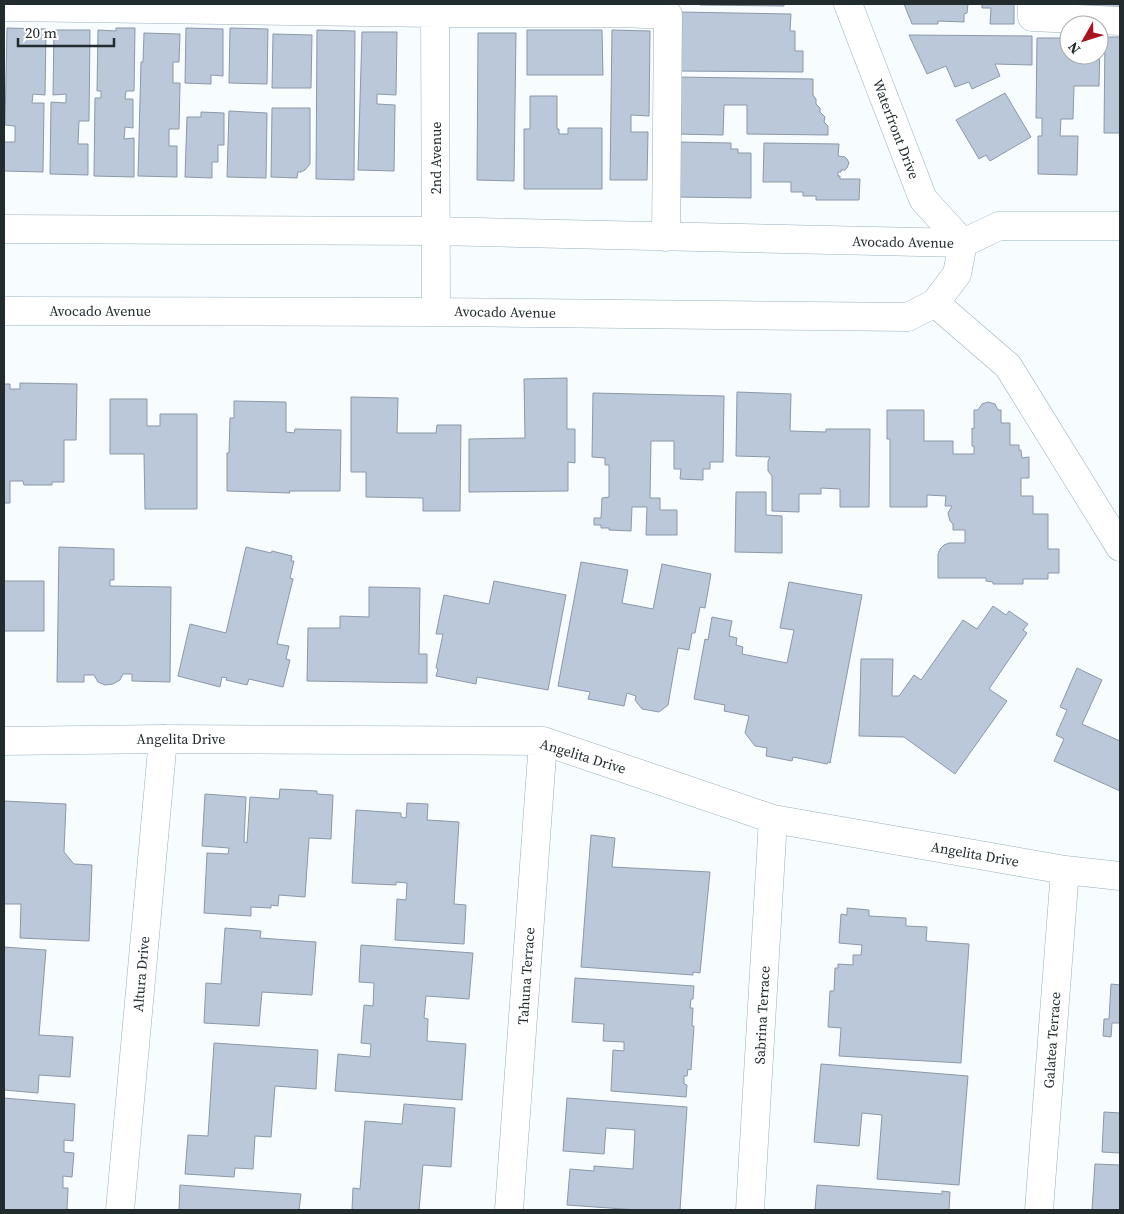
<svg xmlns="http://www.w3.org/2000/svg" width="1124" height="1214" font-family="'Source Serif 4',serif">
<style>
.building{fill:#bbc8da;stroke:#8b98a9}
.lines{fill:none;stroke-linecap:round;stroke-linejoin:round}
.minor-casing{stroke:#9ab1bb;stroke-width:29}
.minor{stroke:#fff;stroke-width:28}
.labels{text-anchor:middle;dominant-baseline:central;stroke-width:5;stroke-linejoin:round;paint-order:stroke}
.street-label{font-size:14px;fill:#222c2f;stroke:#fff}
</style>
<rect width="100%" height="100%" fill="#f7fcfe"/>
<path class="building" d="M700 4H784V6L700 5Z
M904 4H968L967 13 964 14V22L938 21V24H912Z
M982 4H1014V24H990L991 8H982Z
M1083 4H1120V8H1083Z
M678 12 791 14 790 31H795V51H803V72L678 71Z
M7 28 46 29 45 95 33 94 32 103H44L43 172 4 171V142H15V126L5 125Z
M116 28H135L134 91H126L125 99H133V128L125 127 124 139 134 138V177L94 176 95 98H101V91H97L98 30 116 31Z
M186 28 223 29V76L211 75V84L185 83Z
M230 28 268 29 267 84 229 83Z
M54 30H90L89 121H79L78 144H88V175L50 174 51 102 66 103V94L53 95Z
M317 30 355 31 354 180 316 179Z
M527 30H602L603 75H527Z
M612 30 650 31 649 116 631 115V132H648L647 180H610Z
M362 32H397L396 95 377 94V104L395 105 394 171 358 170Z
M144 33 180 34 179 62H173V83H180L179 129H169V146H177V177L138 176 141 62H143Z
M478 33H516L514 181 477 180Z
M273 34 312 35 311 88H272Z
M909 35 1032 36V65L995 64 1000 76 972 89 969 82 955 87 946 66 927 74Z
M1105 37H1120V133H1104Z
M1037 38H1069V55H1099V39H1100L1099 86H1074L1073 119H1061L1060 136H1078L1077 175 1038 174V136H1042V118H1036Z
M676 77 813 79V95L816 99V104L820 108V112L825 117 824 122 828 126V135L747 134V105H724L723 135 676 134Z
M1005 93 1031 137 990 161 986 155 979 159 956 120Z
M530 96H557V129H559V134H568V128H602V189H524V129H530Z
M272 108H310V164L305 170 301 172H298L297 178 271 177Z
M229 111 267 113 266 178 227 177Z
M201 112 224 113V145H218V162H212V178L185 177 187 117H201Z
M676 142 731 143V149H738V153H751V198L676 197Z
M764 143 839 144 838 156 845 157 847 159 849 163 847 168 845 170H841V172H838V176H840V179H860L859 200H816V196H803V192H791V182H763Z
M567 378V429H575V463L568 462V491L469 492V439L525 438 524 379Z
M20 383 77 384 76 440H64V482H52V485H24L23 481H10V503H4V384H10V389H20Z
M737 392 791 394 790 431 826 432V429H870L869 507H840V489L821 488V494H799V512L772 511V476L768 471V461L770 457 736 456Z
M593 393 724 396 723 462H710V469H703V480L680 479 681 469H674V441H651L650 498H660V510H677V535H646L647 507H632L631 531 609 530V528H601V525H594V518H601L602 498 609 497V465H605V458L592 457Z
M351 397 398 398 397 433H436L437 425H461L460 511H423V498L366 497V472H351Z
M110 399H147V426H160V414H197V509H145L144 454H110Z
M234 401 286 402V432L294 433 295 429 341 430 340 491H289L290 493 227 491V453H229L230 418H234Z
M988 402 995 404 998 410H1001V423H1010V445H1019V450H1021L1022 458 1029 457V478H1021V496H1033V514H1048V549H1059V573H1048V579H1023V584H993V582L986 581V578H938V554L940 549 944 545 949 543H965V530H953V524L950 521 948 513 952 506H945L946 496 927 495V507H890V439H887V410H924V441H953V454H974V446H972V428L974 429V410H978L982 404Z
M736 492H766V515L782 516V553L735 552Z
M59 547 114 549V580H110V586L171 587 170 682 132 681V674H123L120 680 113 684 105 685 98 682 94 675H84V682H57Z
M246 547 271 553 272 551 292 556 291 561H294L290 578 293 579 277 644 289 646 286 659 290 660 283 687 249 679 247 685 226 680 227 678 222 677 220 687 178 676 190 624 226 633Z
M581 562 628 570 622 603 653 609 662 564 711 574 705 608 700 607 695 633H692L689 650 678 648 668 705 659 712 642 709 635 700 636 696 627 693 624 706 588 699 590 692 558 686Z
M4 581H44V631H4Z
M494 581 566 595 548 690 477 677 476 684 436 676 438 669 436 668 443 634H436L444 595 489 604Z
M789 582 862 595 830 763 828 762 827 764 793 757 792 761 766 756 767 748 755 746 745 733 749 716 724 711 725 705 694 699 705 639 708 640 712 617 732 621 729 636 737 638 736 645 743 647 742 654 787 663 794 630 780 628Z
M369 587 420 588 419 654H427V683L307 681 308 628H340V616L369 617Z
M993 606 1006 615 1009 611 1028 624 1023 630 1027 633 989 689 1007 701 955 774 904 737 859 736 861 659H893L892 696H899L914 675 921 680 963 620 977 629Z
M1077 668 1102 680 1082 724 1120 741V791L1054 761 1064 739 1056 735 1067 710 1060 707Z
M280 789 317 791V794L333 795 331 839 309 838 305 897 279 895 278 906 271 905V908L251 907V916L204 913 207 853 228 854 229 848 202 846 205 794 246 797 244 842 247 843 250 797 279 799Z
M4 801 66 804 64 852 74 864 92 865 89 941 20 938 21 904H4Z
M407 803 428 804 427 820 459 822 454 904 466 905 464 944 395 940 397 899 406 900 407 883 396 882V885L352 883 356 810 401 813V817L406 818Z
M591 835 615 838 612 867 710 872 700 973 693 972V975L581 967Z
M847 908 869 910V916L906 918V926L927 927 926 941 969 944 961 1063 839 1056 841 1028 828 1027 830 991H834L835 968H838V964L853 965V955H861L862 945 839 943 841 914 847 915Z
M225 928 261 931 260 938 316 942 312 995 262 992 259 1026 204 1023 206 983 221 984Z
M361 945 473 953 469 999 426 996 424 1018 428 1019 427 1041 466 1044 462 1100 335 1091 338 1054 370 1057 371 1044 361 1043 364 1005 373 1006 374 983 359 982Z
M4 947 46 950 39 1035 73 1037 70 1077 39 1075 38 1093 4 1090Z
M575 978 694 986 693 999H691L690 1008H693L692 1026H694L691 1070 688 1069 687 1076H684V1084L687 1085 686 1097 611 1091 613 1050 624 1051V1042L603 1041 604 1024 572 1022Z
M1111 984 1120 985V1023H1112L1111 1037 1103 1036 1104 1019H1109Z
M214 1043 318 1050 316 1089 275 1086 271 1137 255 1136 253 1169 235 1168 234 1177 185 1174 188 1135 208 1136Z
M821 1064 968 1076 959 1185 877 1179 882 1115 862 1113 859 1146 814 1142Z
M4 1098 75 1104 73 1141 64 1140V1152L74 1153 72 1177 63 1176V1188H68L67 1209 70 1210H4Z
M567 1098 687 1107 680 1210H637L567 1205 570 1169 594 1171V1166L633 1169 635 1130 606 1128 604 1154 563 1151Z
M404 1104 455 1108 451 1167 423 1165 419 1210H352L353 1188 360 1189 365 1121 402 1124Z
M1104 1112 1120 1113V1153L1102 1152Z
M1095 1164 1120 1165V1210H1092Z
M180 1185 301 1194 299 1210H179Z
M817 1185 942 1194V1191L950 1192 949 1210H815Z"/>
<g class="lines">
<g class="minor-casing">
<path id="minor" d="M435 4 436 312
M621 4V13L668 15 666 237
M848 4 923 199 963 243
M1032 4V17L1120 21
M4 7 435 13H621
M4 229 436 231 963 243 999 226H1120
M935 303 1008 366 1120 547
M4 311 436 312 908 317 935 303 957 274 963 243
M4 741 163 739 543 741 773 819 1065 870 1120 876
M120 1210 163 739
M509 1210 543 741
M750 1210 773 819
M1039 1210 1065 870"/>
</g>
<use href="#minor" class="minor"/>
</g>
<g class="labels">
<g class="street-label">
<text transform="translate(896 129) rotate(69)">Waterfront Drive</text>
<text transform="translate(436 158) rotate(-90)">2nd Avenue</text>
<text transform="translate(903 242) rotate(1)">Avocado Avenue</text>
<text x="100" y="311">Avocado Avenue</text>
<text transform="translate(505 312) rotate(1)">Avocado Avenue</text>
<text x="181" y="739">Angelita Drive</text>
<text transform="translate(583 756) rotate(17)">Angelita Drive</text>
<text transform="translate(975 854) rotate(10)">Angelita Drive</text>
<text transform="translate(141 974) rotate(-85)">Altura Drive</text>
<text transform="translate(526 976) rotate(-86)">Tahuna Terrace</text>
<text transform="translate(762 1015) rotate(-87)">Sabrina Terrace</text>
<text transform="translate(1052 1040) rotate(-86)">Galatea Terrace</text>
</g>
</g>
<rect width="1124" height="1214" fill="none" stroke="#222c2f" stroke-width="10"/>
<g transform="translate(1084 40) rotate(231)"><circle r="24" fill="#ffffff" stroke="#a7abac"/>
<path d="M0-4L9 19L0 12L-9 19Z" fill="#a91420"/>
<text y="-8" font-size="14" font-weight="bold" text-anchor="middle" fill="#222c2f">N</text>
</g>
<path d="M18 38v8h96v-8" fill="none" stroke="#222c2f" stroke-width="2.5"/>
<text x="25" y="38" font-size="15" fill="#222c2f" stroke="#ffffff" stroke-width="4" paint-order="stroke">20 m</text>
</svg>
